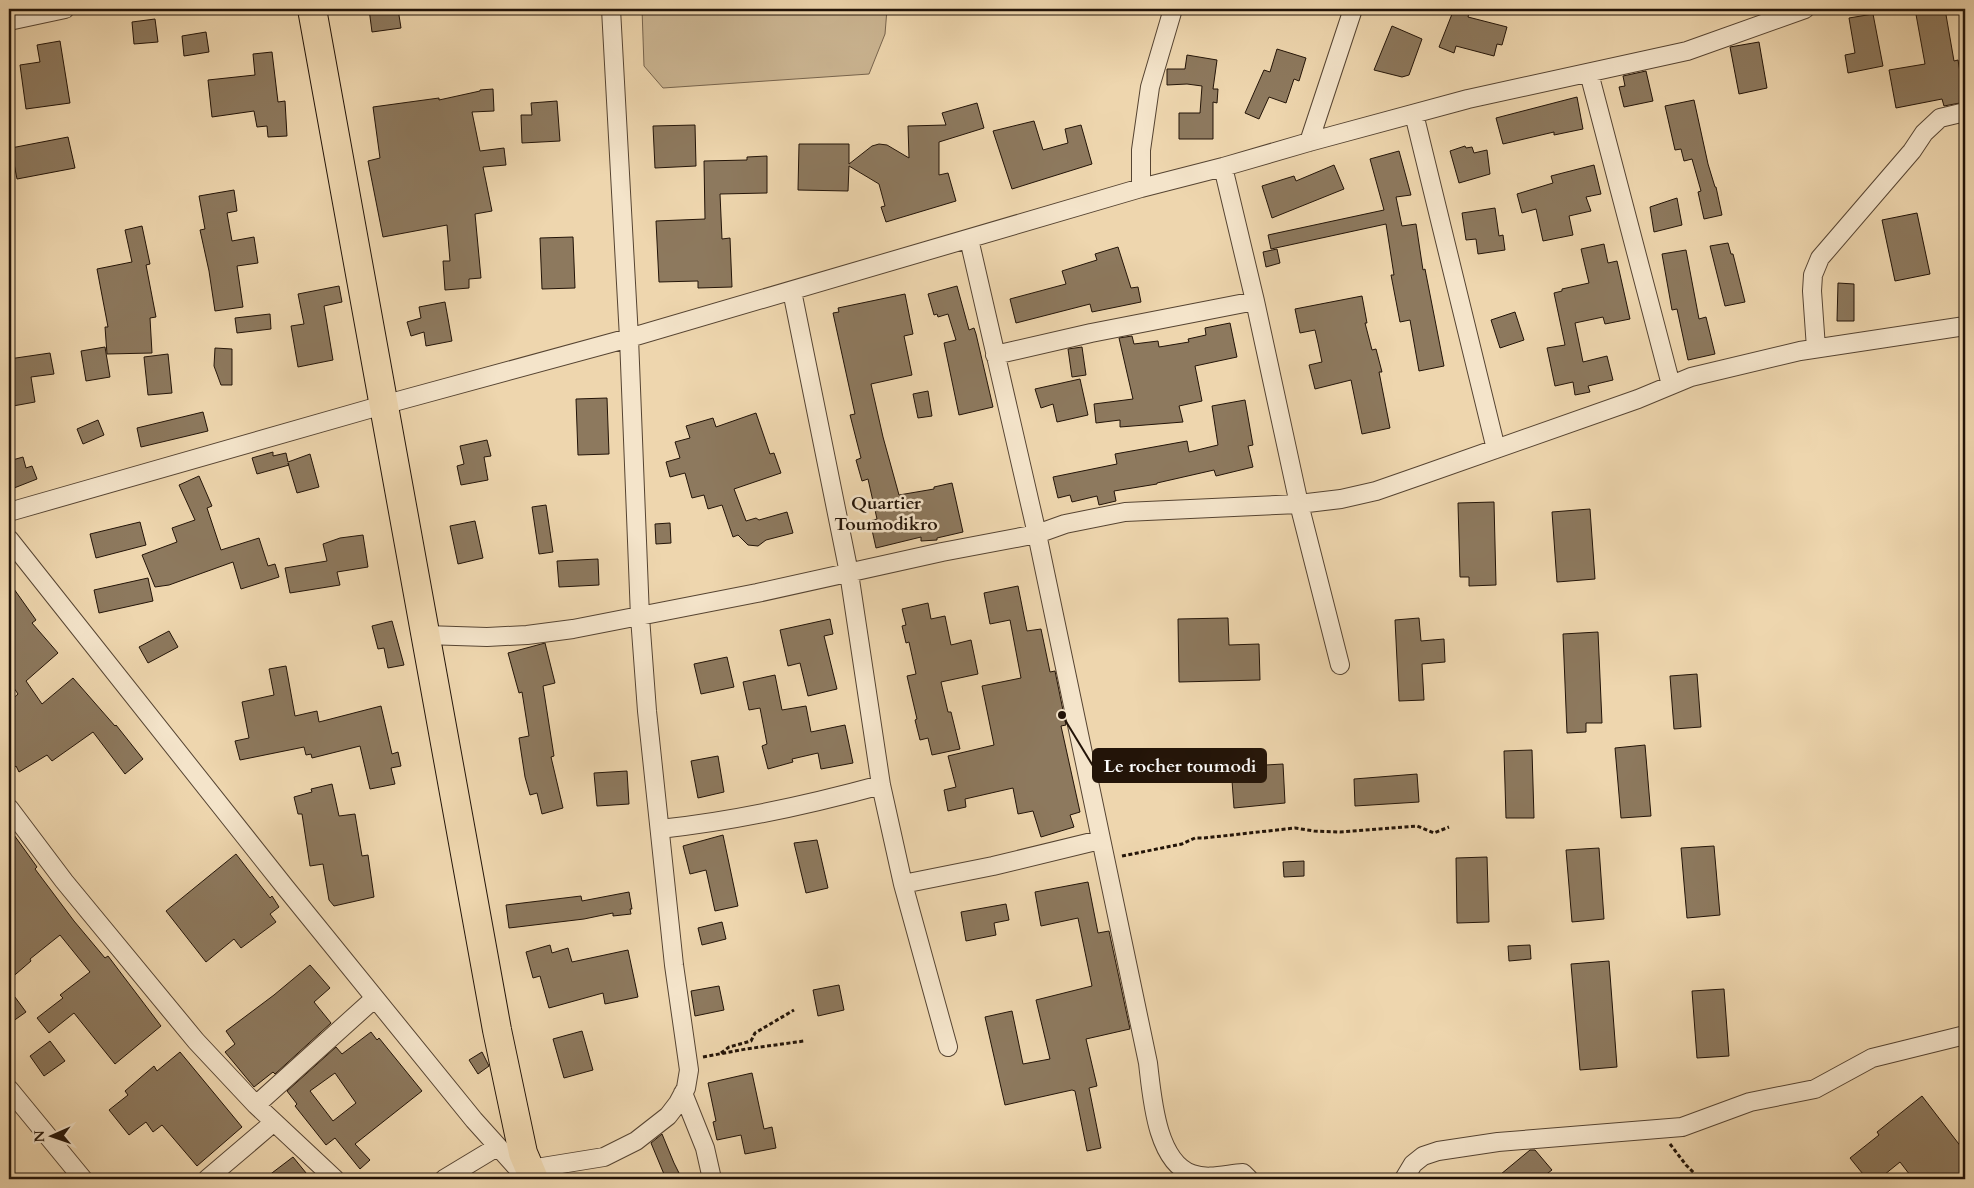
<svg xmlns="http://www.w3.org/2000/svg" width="1974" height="1188" font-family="Cardo,serif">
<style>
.green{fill:#cbb592;stroke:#77644d}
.building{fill:#8d795e;stroke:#231408;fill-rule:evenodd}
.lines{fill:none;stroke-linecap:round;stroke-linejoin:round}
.minor-casing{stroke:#564432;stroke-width:20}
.primary-casing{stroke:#231408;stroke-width:30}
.path{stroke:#231408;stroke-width:3;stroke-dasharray:4 2.5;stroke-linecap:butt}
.minor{stroke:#f4e4ca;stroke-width:18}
.primary{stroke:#eed6ae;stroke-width:28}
.labels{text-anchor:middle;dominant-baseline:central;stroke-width:5;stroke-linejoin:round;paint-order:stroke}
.neighbourhood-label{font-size:18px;font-weight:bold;fill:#231408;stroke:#f4e4ca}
.leader{fill:none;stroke:#231408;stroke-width:2}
.callout-dot{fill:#231408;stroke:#f4e4ca;stroke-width:2}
.callout{fill:#231408;stroke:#231408;stroke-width:2}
.callout-label{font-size:18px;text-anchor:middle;font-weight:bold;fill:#fff}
</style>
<rect width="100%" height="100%" fill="#eed6ae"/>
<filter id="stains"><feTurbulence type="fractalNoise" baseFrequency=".004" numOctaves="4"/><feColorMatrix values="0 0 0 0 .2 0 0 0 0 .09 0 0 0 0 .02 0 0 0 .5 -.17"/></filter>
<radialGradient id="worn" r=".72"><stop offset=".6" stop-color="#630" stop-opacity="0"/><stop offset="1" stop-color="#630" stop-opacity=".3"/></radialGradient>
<path class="green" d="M642 9H887L885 34 869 74 663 88 644 66Z"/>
<path class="building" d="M369 9H398L401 28 372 32Z
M1454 9 1469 13 1468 17 1507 27 1502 45 1497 44 1494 56 1456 46 1454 53 1439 47Z
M1915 9H1945L1954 61 1958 60 1965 102 1944 106 1942 99 1896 108 1889 70 1925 64Z
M1873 14 1883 66 1848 73 1845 55 1855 53 1849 18Z
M155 19 158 42 134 44 132 22Z
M1392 26 1422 39 1409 75 1402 77 1374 70Z
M206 32 209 52 184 56 182 36Z
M60 41 70 103 26 109 20 65 40 62 37 45Z
M1759 42 1767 88 1739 94 1730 47Z
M1277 49 1306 58 1299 81 1294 79 1286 103 1269 97 1259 119 1245 113 1264 70 1270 72Z
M272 52 278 102 285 101 287 136 268 137 267 126 257 127 254 111 212 117 208 80 255 75 253 54Z
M1187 55 1217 60 1213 89H1218L1217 103 1213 102V139H1179V113H1200L1202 86 1187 84 1167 85V69H1185Z
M1646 71 1653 101 1624 107 1619 87 1625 86 1623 76Z
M493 89 494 111 472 112 480 151 504 148 506 165 483 167 492 211 475 214 481 278 469 279V288L445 290 443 261H450L447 225 383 237 368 161 380 158 373 107 439 98V100L480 91V90Z
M1577 97 1583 129 1554 135V132L1503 144 1496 118Z
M1694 100 1708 164 1715 187H1716L1722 215 1704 219 1698 192 1701 191 1692 159 1684 161 1681 149 1675 150 1665 106Z
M557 101 560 141 522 143 521 115H532L531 103Z
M977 103 984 128 939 142V175L948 173 956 201 886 222 881 207 885 206 879 184 849 166 848 191 798 190 799 144H849V164L872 146 879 144 887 145 909 158 908 126 946 125 942 113Z
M1034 121 1043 150 1068 143 1065 129 1081 125 1092 164 1012 189 993 131Z
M695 125 696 166 655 168 653 126Z
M68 137 75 168 17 179 11 148Z
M1465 146 1466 148 1472 147 1474 153 1487 150 1490 174 1459 183 1450 151Z
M1399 151 1411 195 1396 197 1402 226 1416 224 1423 270 1425 269 1444 366 1419 371 1410 320 1400 322 1391 275H1394L1386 224 1271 249 1268 235 1384 210 1370 159Z
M767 156V193L720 194 722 239 730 238 732 287 698 288V281L659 282 656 221 705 219 704 161 747 160V157Z
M1334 165 1344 189 1272 218 1262 186 1294 176 1296 181Z
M1594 165 1601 194 1586 197 1591 211 1569 216 1573 235 1543 241 1536 209 1522 213 1517 194 1553 183 1551 176Z
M234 190 237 211 227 213 232 241 254 237 258 263 237 266 243 307 215 311 209 271 200 230 205 229 199 196Z
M1677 198 1682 225 1654 232 1650 207Z
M1495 208 1499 236 1503 235 1505 250 1478 254 1476 239 1466 240 1462 213Z
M1917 213 1930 274 1895 281 1882 220Z
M142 226 150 264 146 265 156 317 150 318 152 353 107 354 105 327H108L97 269 132 262 125 230Z
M573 237 575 288 542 289 540 238Z
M1728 243 1731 254H1733L1745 302 1725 306 1710 246Z
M1604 244 1608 263 1617 261 1630 319 1605 324 1603 317 1575 323 1583 362 1607 356 1613 380 1588 386 1590 392 1575 395 1573 382 1555 386 1547 348 1565 345 1554 293 1562 291V289L1589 283 1581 249Z
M1118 247 1131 288 1138 287 1141 302 1092 312 1090 304 1016 323 1010 299 1066 284 1062 271 1097 260 1095 254Z
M1277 249 1280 263 1266 267 1263 252Z
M1686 250 1699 319 1706 317 1715 354 1688 360 1677 309 1672 310 1662 254Z
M1838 283 1854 284V321H1837Z
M339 286 342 302 324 306 333 360 298 367 291 326 304 324 298 294Z
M957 286 969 330 974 328 976 334 993 407 959 415 944 343 956 340 948 314 938 317 937 314 934 315 928 294Z
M905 294 913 334 904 336 912 375 871 384 883 437 899 495 934 489V487L952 483 963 532 937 538V540L921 541V537L876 548 870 521 877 519 868 479 862 481 856 460 861 458 850 415 855 414 833 313 839 312 838 308Z
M1362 296 1367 323H1365L1372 350 1376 349 1382 372H1379L1390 428 1362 434 1351 380 1315 389 1309 365 1322 362 1318 343 1315 330 1300 333 1295 309Z
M445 302 452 341 426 346 424 332 411 336 407 322 421 318 419 307Z
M1515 312 1524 340 1500 348 1491 320Z
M270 314 271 329 237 333 235 318Z
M1230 323 1237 357 1195 366 1202 401 1179 406 1183 422 1120 427V420L1096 423 1094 404 1133 399 1119 338 1132 336 1134 344 1158 341 1159 347 1189 342 1188 339 1206 335 1205 328Z
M105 347 110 377 86 381 81 351Z
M1082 347 1086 375 1072 377 1068 349Z
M215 348 232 349V385H221L214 366Z
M50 353 54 374 31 377 35 402 13 406 9 382V359Z
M168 354 172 393 148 395 144 357Z
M1080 379 1088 415 1057 422 1053 404 1041 408 1035 389Z
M928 391 932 416 918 418 913 394Z
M607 398 609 454 578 455 576 399Z
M1245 400 1253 445 1248 446 1253 467 1216 476 1214 470 1157 483V484L1114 491 1116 501 1099 505 1097 496 1072 502 1070 495 1058 498 1053 477 1117 464 1115 454 1187 441 1189 452 1218 445 1212 406Z
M203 412 208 431 141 447 137 428Z
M756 413 770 454 774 453 781 473 734 489 746 521 756 518 759 520 787 512 793 533 766 540 758 546 748 545 738 535 733 537 722 505 708 509 704 495 692 498 685 473 670 477 666 462 680 458 675 442 690 438 686 426 713 418 716 427Z
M98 420 104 435 83 444 77 429Z
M487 440 491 456 484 457 488 480 461 485 457 466 464 464 460 446Z
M273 452V456L286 453 288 462 310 454 319 487 297 493 288 463 289 465 257 474 252 458Z
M23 457 26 468 32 466 37 479 9 490V461Z
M199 476 212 506 207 508 221 550 259 538 268 566 275 564 279 577 241 589 233 562 169 585 155 587 142 555 177 542 172 528 195 520 179 485Z
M1494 502 1496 585 1469 586V577H1460L1458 503Z
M546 505 553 552 539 554 532 507Z
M1590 509 1595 579 1557 582 1552 512Z
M475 521 483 558 458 564 450 526Z
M140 522 146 545 96 558 90 534Z
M670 523 671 543 656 544 655 524Z
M363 535 368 567 337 572 340 585 290 593 285 568 327 561 323 544 340 538Z
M598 559 599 585 559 587 557 561Z
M148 578 153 601 99 613 94 590Z
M9 582 36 620 32 623 58 653 26 681 42 704 73 678 115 726 116 725 143 759 125 774 93 732 52 761 47 755 19 772 16 766 9 772V702L18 694 9 681Z
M1018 586 1027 631 1041 629 1050 672 1055 671 1066 725 1061 726 1080 812 1070 815 1074 827 1041 837 1033 811 1018 814 1013 788 965 799 966 807 948 811 944 790 956 787 948 756 994 745 982 686 1021 678 1010 620 990 624 984 593Z
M928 603 931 619 945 616 951 645 971 640 978 674 941 682 948 712H951L960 749 932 755 928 738 920 740 915 720 917 719 907 676 916 674 909 642 906 643 902 626 906 625 902 609Z
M1228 618 1229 645 1259 644 1260 680 1179 682 1178 619Z
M1419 618 1421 641 1444 639 1445 662 1422 664 1424 700 1399 701 1395 620Z
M830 619 833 634 824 636 837 689 808 696 800 663 788 666 780 630Z
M392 621 404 665 388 668 384 648 378 649 372 626Z
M169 631 178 647 148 663 139 647Z
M1598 632 1602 723H1586V732L1567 733 1563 634Z
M545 643 555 683 543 686 554 756 551 757 563 808 542 814 537 793 530 795 525 777 519 738 529 736 522 692 519 693 508 653Z
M727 657 734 687 701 694 694 664Z
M286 666 295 716 317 711 319 722 381 706 392 754 398 752 401 766 391 768 395 784 370 789 360 746 312 758 311 754 306 755 304 747 240 760 235 741 249 738 242 702 274 695 269 669Z
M1697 674 1701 727 1674 729 1670 676Z
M775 675 782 710 806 706 811 732 845 725 853 763 821 769 818 753 792 759 793 762 768 769 762 746 767 744 760 708 749 710 743 682Z
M1645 745 1651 816 1621 818 1615 748Z
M1532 750 1534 818H1506L1504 751Z
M718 756 724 792 698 798 691 761Z
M1283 764 1285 803 1234 808 1231 767Z
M627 771 629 804 597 806 594 773Z
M1417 774 1419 802 1355 806 1354 779Z
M332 784 339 816 355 814 362 856 368 855 374 897 334 906 329 900 323 864 310 866 302 814H298L294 797 312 792 311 789Z
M9 828 37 867 35 869 74 921 105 958 108 956 161 1026 115 1064 74 1013 49 1033 37 1018 63 998 60 995 90 972 60 935 30 959 31 961 9 980Z
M723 835 738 906 715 911 706 870 690 874 683 846Z
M817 840 828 888 806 893 794 843Z
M1714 846 1720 915 1687 918 1681 848Z
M1599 848 1604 919 1572 922 1566 850Z
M236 854 270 898 272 896 279 907 270 914 276 922 241 948 234 939 206 962 166 911Z
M1487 857 1489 922 1457 923 1456 858Z
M1304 861V876L1284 877 1283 862Z
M1088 882 1098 933 1109 931 1130 1029 1086 1039 1097 1086 1089 1088 1101 1148 1087 1151 1075 1091 1072 1090 1005 1105 985 1017 1012 1011 1023 1064 1050 1059 1036 1000 1092 986 1078 918 1041 926 1035 892Z
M629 892 632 909H630L631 914 613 916V913L584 919 509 928 506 905 581 896 582 901Z
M1006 904 1009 920 994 923 996 935 966 941 961 912Z
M722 922 726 939 702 945 698 928Z
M550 945 552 953 568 948 572 962 628 950 638 997 605 1004 603 993 549 1008 540 976 533 978 526 952Z
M1530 945 1531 959 1509 961 1508 946Z
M1609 961 1617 1067 1580 1070 1571 964Z
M310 965 330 988 314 1002 331 1023 275 1074 273 1072 254 1087 225 1052 235 1044 226 1031 274 995Z
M839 985 844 1010 818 1016 813 990Z
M719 986 724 1010 695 1016 691 991Z
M9 989 26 1012 9 1024Z
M1724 989 1729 1056 1697 1058 1692 991Z
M582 1031 593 1070 564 1078 553 1039Z
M371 1032 377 1040 379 1038 422 1091 355 1144 370 1160 360 1169 335 1138 326 1145 295 1106 297 1104 287 1091 336 1047 342 1054ZM335 1073 356 1103 333 1121 310 1091Z
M50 1041 65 1061 44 1076 30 1056Z
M180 1052 242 1127 197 1166 162 1125 153 1132 146 1122 129 1135 109 1110 128 1095 125 1091 154 1066 157 1071Z
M482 1052 489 1066 478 1074 469 1060Z
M752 1073 764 1129 772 1127 776 1148 745 1154 741 1135 717 1140 713 1122 716 1121 708 1083Z
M1922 1096 1965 1152V1179H1913L1900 1162 1879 1179H1867L1850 1158 1879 1135 1877 1132Z
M662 1134 674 1163 682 1179H666L651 1143Z
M1530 1150H1535L1552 1170 1540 1179H1495Z
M293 1157 311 1179H264Z"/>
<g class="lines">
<g class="minor-casing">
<path id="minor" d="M9 21 65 9
M1589 73 1671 385
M1414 114 1496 449
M1309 142 1353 9
M1223 167 1255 301 1299 504 1340 665
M1141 188V150L1150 87 1173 9
M969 239 1037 534 1148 1063C1152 1096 1156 1161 1192 1174 1208 1180 1227 1174 1243 1173L1249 1179
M792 291 849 573 881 785 903 884 948 1047
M1816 348 1812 291 1813 275 1820 258 1912 151 1924 133 1940 118 1965 112
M995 355 1091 333 1255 301
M9 512 383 405 629 338 1141 188 1223 167 1309 142 1468 99 1687 51 1805 9
M9 539 285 887 474 1120 527 1179
M425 635 487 637 527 635 573 629 757 593 942 552 1037 534 1065 524 1125 512 1299 504 1341 499 1376 491 1422 475 1638 399 1691 377 1800 351 1965 326
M9 808 64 881 196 1041 256 1105 335 1179
M660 829C736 821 808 805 881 785
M903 884 993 866 1100 840
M9 1089 83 1179
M683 1093 705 1148 712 1179
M256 1105 375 998
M530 1169 604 1157 636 1141 668 1116 678 1103 686 1088 689 1070 674 965 647 711 640 617 629 338 611 9
M207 1179 274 1122
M444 1179 497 1147
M1404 1179 1413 1164 1423 1156 1438 1151 1498 1142 1682 1127 1750 1102 1815 1089 1872 1058 1965 1035"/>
</g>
<g class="primary-casing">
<path id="primary" d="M312 9 497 1030 523 1153 534 1179"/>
</g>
<path class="path" d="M1122 856 1182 844 1195 838H1204L1295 828 1314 831 1340 832 1417 826 1434 833 1449 827
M721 1053 729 1047 751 1041 755 1033 794 1010
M703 1057 746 1049 804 1041
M1670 1144 1686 1165 1700 1179"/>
<use href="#minor" class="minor"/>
<use href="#primary" class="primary"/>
</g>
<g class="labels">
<g class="neighbourhood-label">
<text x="886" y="503">Quartier<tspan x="886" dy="21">Toumodikro</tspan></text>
</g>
</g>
<path class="leader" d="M1062 715L1093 766"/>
<circle class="callout-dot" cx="1062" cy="715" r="5"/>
<rect class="callout" x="1093" y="749" width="173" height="33" rx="5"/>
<g class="callout-label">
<text x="1180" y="772">Le rocher toumodi</text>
</g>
<rect width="1974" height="1188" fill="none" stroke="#eed6ae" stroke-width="30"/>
<rect x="10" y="10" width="1954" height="1168" fill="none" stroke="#231408" stroke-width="2.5"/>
<rect x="15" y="15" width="1944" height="1158" fill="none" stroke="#231408"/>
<g transform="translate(52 1136) rotate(268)" stroke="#f4e4ca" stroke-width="4" paint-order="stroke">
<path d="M0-4L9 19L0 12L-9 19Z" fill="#231408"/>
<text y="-8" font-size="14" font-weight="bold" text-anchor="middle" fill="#231408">N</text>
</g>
<rect width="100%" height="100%" filter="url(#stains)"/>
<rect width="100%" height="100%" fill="url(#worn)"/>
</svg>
